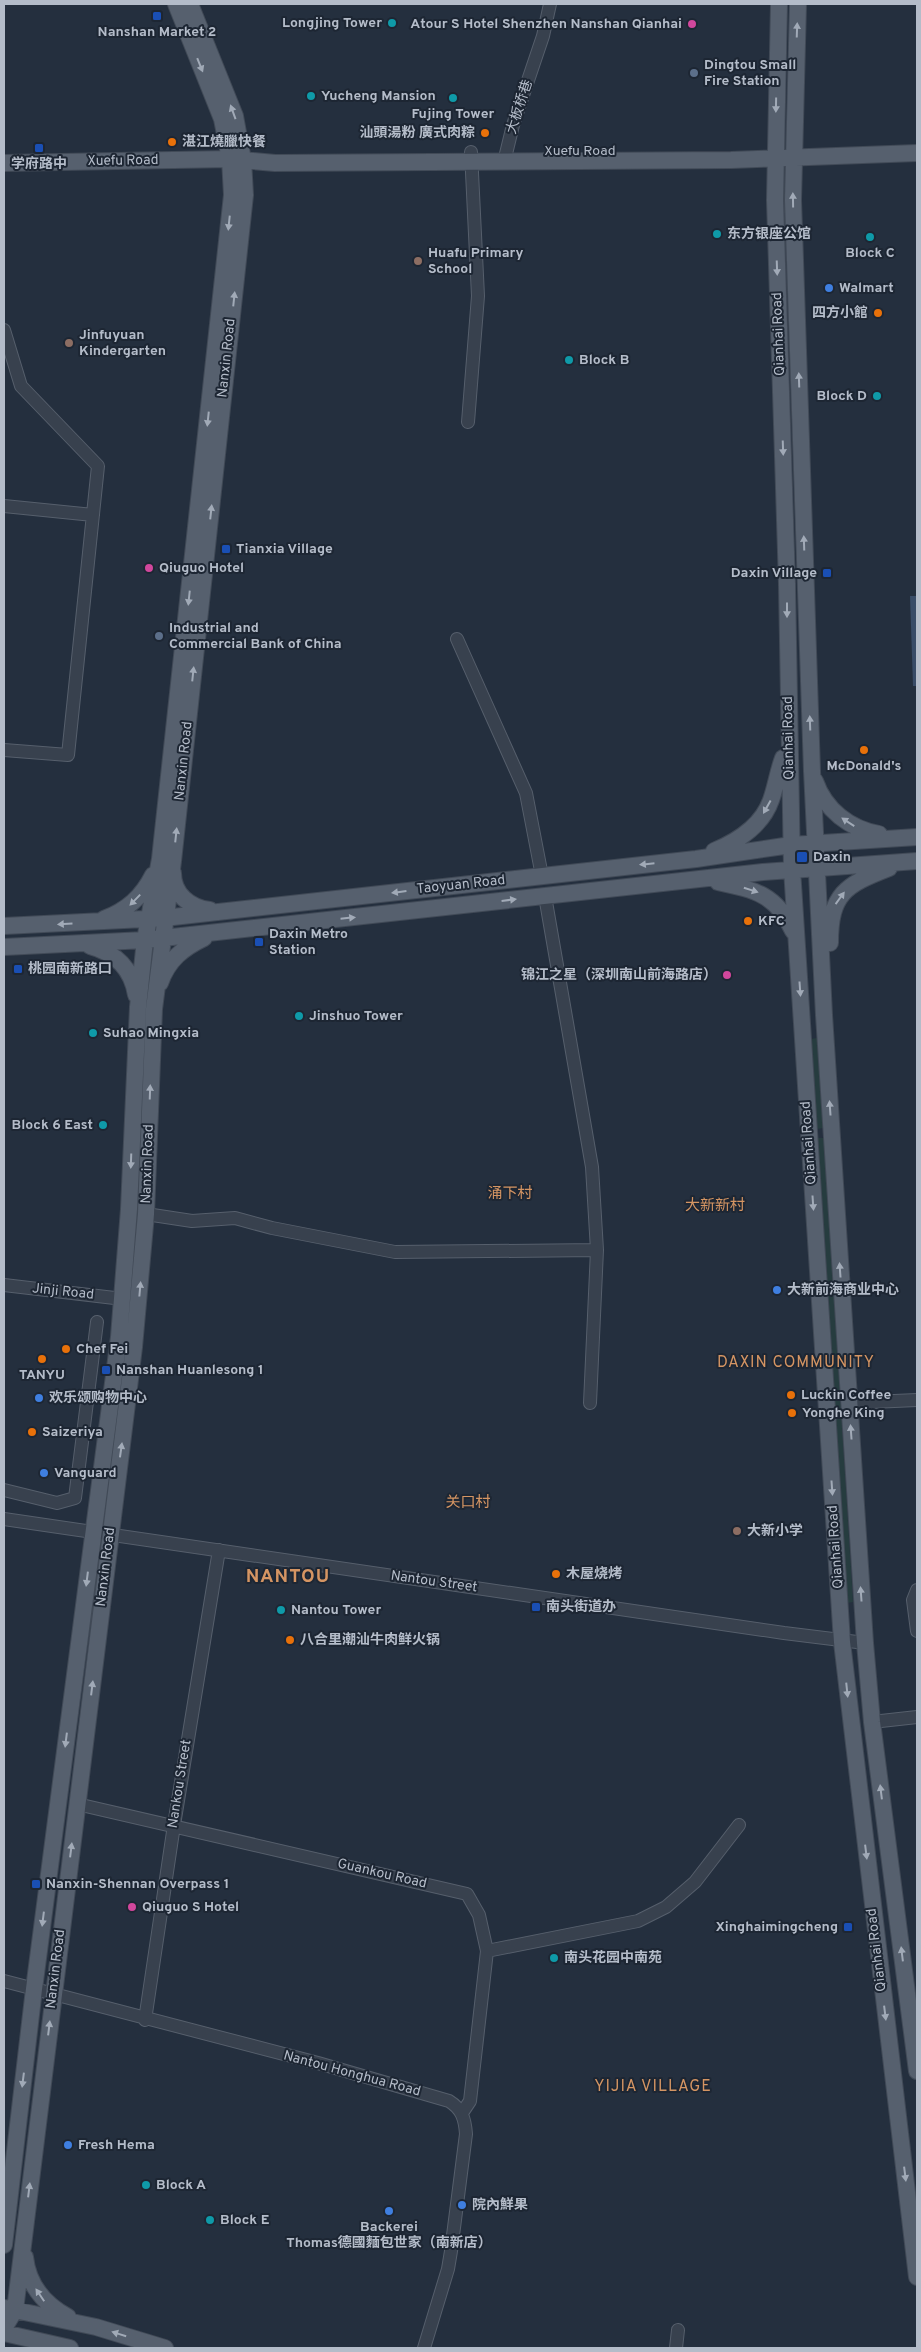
<svg xmlns="http://www.w3.org/2000/svg" width="921" height="2352" font-family="Overpass,'Noto Sans SC',sans-serif">
<style>
.green{fill:#263c3f}
.water{fill:#394c67}
.lines{fill:none;stroke-linecap:round;stroke-linejoin:round}
.minor-casing{stroke:#565f6c;stroke-width:14}
.major-casing{stroke:#414a57;stroke-width:18}
.minor{stroke:#38414e;stroke-width:12}
.major{stroke:#56606e;stroke-width:16}
.oneway{fill:#a1aab7}
.transit-dot{fill:#1a4fb4;stroke:#1d2633;stroke-width:2}
.culture-dot{fill:#0f9aa8;stroke:#1d2633;stroke-width:2}
.hotel-dot{fill:#d1479c;stroke:#1d2633;stroke-width:2}
.service-dot{fill:#5c6f8a;stroke:#1d2633;stroke-width:2}
.food-dot{fill:#e8710a;stroke:#1d2633;stroke-width:2}
.education-dot{fill:#8d6e63;stroke:#1d2633;stroke-width:2}
.shop-dot{fill:#3f7fe0;stroke:#1d2633;stroke-width:2}
.labels{text-anchor:middle;dominant-baseline:central;stroke-width:4;stroke-linejoin:round;paint-order:stroke}
.poi-label{font-size:14px;font-weight:bold;fill:#b4bcc9;stroke:#1d2633;text-anchor:start}
.street-label{font-size:14px;fill:#b4bcc9;stroke:#1d2633}
.neighbourhood-label{font-size:15px;fill:#d59563;stroke:#1d2633}
.quarter-label{font-size:16px;letter-spacing:1px;fill:#d59563;stroke:#1d2633}
.district-label{font-size:19px;font-weight:bold;letter-spacing:1px;fill:#d59563;stroke:#1d2633}
</style>
<rect width="100%" height="100%" fill="#242f3e"/>
<path class="green" d="M817 1038 823 1128 817 1129 811 1039Z
M817 1138H824L853 1602 847 1603Z"/>
<path class="water" d="M910 596H917V686H913Z"/>
<g class="lines">
<g class="minor-casing">
<path id="minor" d="M504 162 513 125 543 36 550 4
M4 330 21 386 98 466 68 755 4 750
M468 422 478 296 471 152
M4 506 93 515
M457 639 526 793 542 876
M545 896 592 1167 597 1250 590 1403
M146 1214 192 1221 235 1218 272 1228 395 1252 597 1250
M4 1285 123 1299
M849 1403 917 1400
M4 1490 57 1503 75 1498 97 1322
M4 1519 784 1633 865 1643
M917 1590 913 1600 917 1631
M872 1722 917 1717
M77 1804 467 1894 479 1915 487 1951 470 2101 462 2113
M487 1951 638 1921 666 1907 695 1882 739 1825
M4 1981 318 2063 449 2101C462 2109 465 2119 466 2134L451 2251 448 2269 424 2348
M145 2020 174 1825 219 1550
M676 2348 678 2330"/>
</g>
<g class="major-casing">
<path id="major" d="M779 4 775 200 787 584 792 869 842 1642 917 2277
M798 4 793 200 812 771 824 1015 865 1643 872 1722 917 2071
M4 163 230 159 275 163 731 160 917 153
M815 781C825 810 850 829 879 834
M714 851C738 841 762 826 771 800 776 786 778 771 783 758
M173 873C173 894 190 908 210 910
M718 882C755 890 776 894 793 931
M104 919C127 910 142 897 153 875
M4 926 164 918 696 859 791 845 917 837
M830 943C830 894 845 885 889 868
M90 946C116 953 132 969 136 995
M4 947 145 940 763 872 917 861
M160 983C168 960 183 948 204 938
M4 2245 34 1989 119 1337 129 1209 138 1007 145 940 160 859 232 195 230 159 222 119 176 4
M25 2257C28 2285 44 2304 68 2317
M5 2308 96 2327 165 2348
M4 2328 15 2310 134 1347 146 1214 154 1009 173 861 245 195 243 160 235 116 190 4
M4 2333 70 2348"/>
</g>
<use href="#minor" class="minor"/>
<use href="#major" class="major"/>
</g>
<defs><path id="oneway-solid" d="M-6-.8H1V-3.2L6.5 0L1 3.2V.8H-6Z" transform="scale(1.25)"/></defs>
<g class="oneway">
<use href="#oneway-solid" transform="translate(797 30) rotate(-88)"/>
<use href="#oneway-solid" transform="translate(200 65) rotate(68)"/>
<use href="#oneway-solid" transform="translate(776 105) rotate(91)"/>
<use href="#oneway-solid" transform="translate(233 112) rotate(-110)"/>
<use href="#oneway-solid" transform="translate(793 200) rotate(-91)"/>
<use href="#oneway-solid" transform="translate(229 223) rotate(96)"/>
<use href="#oneway-solid" transform="translate(777 268) rotate(88)"/>
<use href="#oneway-solid" transform="translate(234 299) rotate(-84)"/>
<use href="#oneway-solid" transform="translate(799 380) rotate(-92)"/>
<use href="#oneway-solid" transform="translate(208 419) rotate(96)"/>
<use href="#oneway-solid" transform="translate(783 448) rotate(88)"/>
<use href="#oneway-solid" transform="translate(211 512) rotate(-84)"/>
<use href="#oneway-solid" transform="translate(804 543) rotate(-92)"/>
<use href="#oneway-solid" transform="translate(189 598) rotate(96)"/>
<use href="#oneway-solid" transform="translate(787 610) rotate(90)"/>
<use href="#oneway-solid" transform="translate(193 674) rotate(-84)"/>
<use href="#oneway-solid" transform="translate(810 723) rotate(-92)"/>
<use href="#oneway-solid" transform="translate(767 807) rotate(119)"/>
<use href="#oneway-solid" transform="translate(848 822) rotate(-147)"/>
<use href="#oneway-solid" transform="translate(176 835) rotate(-84)"/>
<use href="#oneway-solid" transform="translate(647 864) rotate(174)"/>
<use href="#oneway-solid" transform="translate(751 890) rotate(18)"/>
<use href="#oneway-solid" transform="translate(399 892) rotate(173)"/>
<use href="#oneway-solid" transform="translate(840 898) rotate(-54)"/>
<use href="#oneway-solid" transform="translate(135 900) rotate(134)"/>
<use href="#oneway-solid" transform="translate(509 900) rotate(-7)"/>
<use href="#oneway-solid" transform="translate(348 918) rotate(-6)"/>
<use href="#oneway-solid" transform="translate(65 924) rotate(177)"/>
<use href="#oneway-solid" transform="translate(800 989) rotate(86)"/>
<use href="#oneway-solid" transform="translate(150 1092) rotate(-88)"/>
<use href="#oneway-solid" transform="translate(830 1108) rotate(-94)"/>
<use href="#oneway-solid" transform="translate(131 1161) rotate(92)"/>
<use href="#oneway-solid" transform="translate(813 1203) rotate(86)"/>
<use href="#oneway-solid" transform="translate(840 1270) rotate(-94)"/>
<use href="#oneway-solid" transform="translate(140 1289) rotate(-85)"/>
<use href="#oneway-solid" transform="translate(851 1432) rotate(-94)"/>
<use href="#oneway-solid" transform="translate(121 1450) rotate(-82)"/>
<use href="#oneway-solid" transform="translate(832 1488) rotate(86)"/>
<use href="#oneway-solid" transform="translate(87 1579) rotate(97)"/>
<use href="#oneway-solid" transform="translate(861 1594) rotate(-94)"/>
<use href="#oneway-solid" transform="translate(92 1688) rotate(-83)"/>
<use href="#oneway-solid" transform="translate(847 1690) rotate(84)"/>
<use href="#oneway-solid" transform="translate(66 1740) rotate(97)"/>
<use href="#oneway-solid" transform="translate(881 1792) rotate(-97)"/>
<use href="#oneway-solid" transform="translate(71 1850) rotate(-83)"/>
<use href="#oneway-solid" transform="translate(866 1852) rotate(83)"/>
<use href="#oneway-solid" transform="translate(43 1919) rotate(97)"/>
<use href="#oneway-solid" transform="translate(902 1954) rotate(-97)"/>
<use href="#oneway-solid" transform="translate(885 2013) rotate(83)"/>
<use href="#oneway-solid" transform="translate(49 2028) rotate(-83)"/>
<use href="#oneway-solid" transform="translate(23 2080) rotate(97)"/>
<use href="#oneway-solid" transform="translate(905 2174) rotate(83)"/>
<use href="#oneway-solid" transform="translate(29 2190) rotate(-83)"/>
<use href="#oneway-solid" transform="translate(40 2295) rotate(-124)"/>
<use href="#oneway-solid" transform="translate(119 2334) rotate(-163)"/>
</g>
<g class="transit-dot">
<rect x="152" y="11" width="10" height="10" rx="2.5"/>
<rect x="34" y="143" width="10" height="10" rx="2.5"/>
<rect x="221" y="544" width="10" height="10" rx="2.5"/>
<rect x="822" y="568" width="10" height="10" rx="2.5"/>
<rect x="796" y="851" width="12" height="12" rx="2.5"/>
<rect x="254" y="937" width="10" height="10" rx="2.5"/>
<rect x="13" y="964" width="10" height="10" rx="2.5"/>
<rect x="101" y="1365" width="10" height="10" rx="2.5"/>
<rect x="531" y="1602" width="10" height="10" rx="2.5"/>
<rect x="31" y="1879" width="10" height="10" rx="2.5"/>
<rect x="843" y="1922" width="10" height="10" rx="2.5"/>
</g>
<g class="culture-dot">
<circle cx="392" cy="23" r="5"/>
<circle cx="311" cy="96" r="5"/>
<circle cx="453" cy="98" r="5"/>
<circle cx="717" cy="234" r="5"/>
<circle cx="870" cy="237" r="5"/>
<circle cx="569" cy="360" r="5"/>
<circle cx="877" cy="396" r="5"/>
<circle cx="299" cy="1016" r="5"/>
<circle cx="93" cy="1033" r="5"/>
<circle cx="103" cy="1125" r="5"/>
<circle cx="281" cy="1610" r="5"/>
<circle cx="554" cy="1958" r="5"/>
<circle cx="146" cy="2185" r="5"/>
<circle cx="210" cy="2220" r="5"/>
</g>
<g class="hotel-dot">
<circle cx="692" cy="24" r="5"/>
<circle cx="149" cy="568" r="5"/>
<circle cx="727" cy="975" r="5"/>
<circle cx="132" cy="1907" r="5"/>
</g>
<g class="service-dot">
<circle cx="694" cy="73" r="5"/>
<circle cx="159" cy="636" r="5"/>
</g>
<g class="food-dot">
<circle cx="485" cy="133" r="5"/>
<circle cx="172" cy="142" r="5"/>
<circle cx="878" cy="313" r="5"/>
<circle cx="864" cy="750" r="5"/>
<circle cx="748" cy="921" r="5"/>
<circle cx="66" cy="1349" r="5"/>
<circle cx="42" cy="1359" r="5"/>
<circle cx="791" cy="1395" r="5"/>
<circle cx="792" cy="1413" r="5"/>
<circle cx="32" cy="1432" r="5"/>
<circle cx="556" cy="1574" r="5"/>
<circle cx="290" cy="1640" r="5"/>
</g>
<g class="education-dot">
<circle cx="418" cy="261" r="5"/>
<circle cx="69" cy="343" r="5"/>
<circle cx="737" cy="1531" r="5"/>
</g>
<g class="shop-dot">
<circle cx="829" cy="288" r="5"/>
<circle cx="777" cy="1290" r="5"/>
<circle cx="39" cy="1398" r="5"/>
<circle cx="44" cy="1473" r="5"/>
<circle cx="68" cy="2145" r="5"/>
<circle cx="462" cy="2205" r="5"/>
<circle cx="389" cy="2211" r="5"/>
</g>
<g class="labels">
<g class="poi-label">
<text x="382" y="23" text-anchor="end">Longjing Tower</text>
<text x="682" y="24" text-anchor="end">Atour S Hotel Shenzhen Nanshan Qianhai</text>
<text x="157" y="32" text-anchor="middle">Nanshan Market 2</text>
<text x="704" y="65">Dingtou Small<tspan x="704" dy="16">Fire Station</tspan></text>
<text x="321" y="96">Yucheng Mansion</text>
<text x="453" y="114" text-anchor="middle">Fujing Tower</text>
<text x="475" y="133" text-anchor="end">汕頭湯粉 廣式肉粽</text>
<text x="182" y="142">湛江燒臘快餐</text>
<text x="39" y="164" text-anchor="middle">学府路中</text>
<text x="727" y="234">东方银座公馆</text>
<text x="428" y="253">Huafu Primary<tspan x="428" dy="16">School</tspan></text>
<text x="870" y="253" text-anchor="middle">Block C</text>
<text x="839" y="288">Walmart</text>
<text x="868" y="313" text-anchor="end">四方小館</text>
<text x="79" y="335">Jinfuyuan<tspan x="79" dy="16">Kindergarten</tspan></text>
<text x="579" y="360">Block B</text>
<text x="867" y="396" text-anchor="end">Block D</text>
<text x="236" y="549">Tianxia Village</text>
<text x="159" y="568">Qiuguo Hotel</text>
<text x="817" y="573" text-anchor="end">Daxin Village</text>
<text x="169" y="628">Industrial and<tspan x="169" dy="16">Commercial Bank of China</tspan></text>
<text x="864" y="766" text-anchor="middle">McDonald's</text>
<text x="813" y="857">Daxin</text>
<text x="758" y="921">KFC</text>
<text x="269" y="934">Daxin Metro<tspan x="269" dy="16">Station</tspan></text>
<text x="28" y="969">桃园南新路口</text>
<text x="717" y="975" text-anchor="end">锦江之星（深圳南山前海路店）</text>
<text x="309" y="1016">Jinshuo Tower</text>
<text x="103" y="1033">Suhao Mingxia</text>
<text x="93" y="1125" text-anchor="end">Block 6 East</text>
<text x="787" y="1290">大新前海商业中心</text>
<text x="76" y="1349">Chef Fei</text>
<text x="116" y="1370">Nanshan Huanlesong 1</text>
<text x="42" y="1375" text-anchor="middle">TANYU</text>
<text x="801" y="1395">Luckin Coffee</text>
<text x="49" y="1398">欢乐颂购物中心</text>
<text x="802" y="1413">Yonghe King</text>
<text x="42" y="1432">Saizeriya</text>
<text x="54" y="1473">Vanguard</text>
<text x="747" y="1531">大新小学</text>
<text x="566" y="1574">木屋烧烤</text>
<text x="546" y="1607">南头街道办</text>
<text x="291" y="1610">Nantou Tower</text>
<text x="300" y="1640">八合里·潮汕牛肉鲜火锅</text>
<text x="46" y="1884">Nanxin-Shennan Overpass 1</text>
<text x="142" y="1907">Qiuguo S Hotel</text>
<text x="838" y="1927" text-anchor="end">Xinghaimingcheng</text>
<text x="564" y="1958">南头花园中南苑</text>
<text x="78" y="2145">Fresh Hema</text>
<text x="156" y="2185">Block A</text>
<text x="472" y="2205">院內鮮果</text>
<text x="220" y="2220">Block E</text>
<text x="389" y="2227" text-anchor="middle">Backerei<tspan x="389" dy="16">Thomas德國麵包世家（南新店）</tspan></text>
</g>
<g class="street-label">
<text transform="translate(520 107) rotate(-72)">大板桥巷</text>
<text x="580" y="151">Xuefu Road</text>
<text transform="translate(123 161) rotate(-1)">Xuefu Road</text>
<text transform="translate(779 334) rotate(-92)">Qianhai Road</text>
<text transform="translate(227 358) rotate(-84)">Nanxin Road</text>
<text transform="translate(789 738) rotate(-91)">Qianhai Road</text>
<text transform="translate(184 761) rotate(-84)">Nanxin Road</text>
<text transform="translate(461 885) rotate(-6)">Taoyuan Road</text>
<text transform="translate(809 1143) rotate(-94)">Qianhai Road</text>
<text transform="translate(148 1164) rotate(-88)">Nanxin Road</text>
<text transform="translate(63 1292) rotate(6)">Jinji Road</text>
<text transform="translate(836 1547) rotate(-94)">Qianhai Road</text>
<text transform="translate(106 1567) rotate(-83)">Nanxin Road</text>
<text transform="translate(434 1582) rotate(8)">Nantou Street</text>
<text transform="translate(180 1784) rotate(-81)">Nankou Street</text>
<text transform="translate(382 1874) rotate(13)">Guankou Road</text>
<text transform="translate(877 1950) rotate(-97)">Qianhai Road</text>
<text transform="translate(56 1969) rotate(-83)">Nanxin Road</text>
<text transform="translate(352 2074) rotate(15)">Nantou Honghua Road</text>
</g>
<g class="neighbourhood-label">
<text x="510" y="1194">涌下村</text>
<text x="715" y="1206">大新新村</text>
<text x="468" y="1503">关口村</text>
</g>
<g class="quarter-label">
<text x="796" y="1363">DAXIN COMMUNITY</text>
<text x="653" y="2087">YIJIA VILLAGE</text>
</g>
<g class="district-label">
<text x="288" y="1577">NANTOU</text>
</g>
</g>
<rect width="921" height="2352" fill="none" stroke="#b4bcc9" stroke-width="10"/>
</svg>
